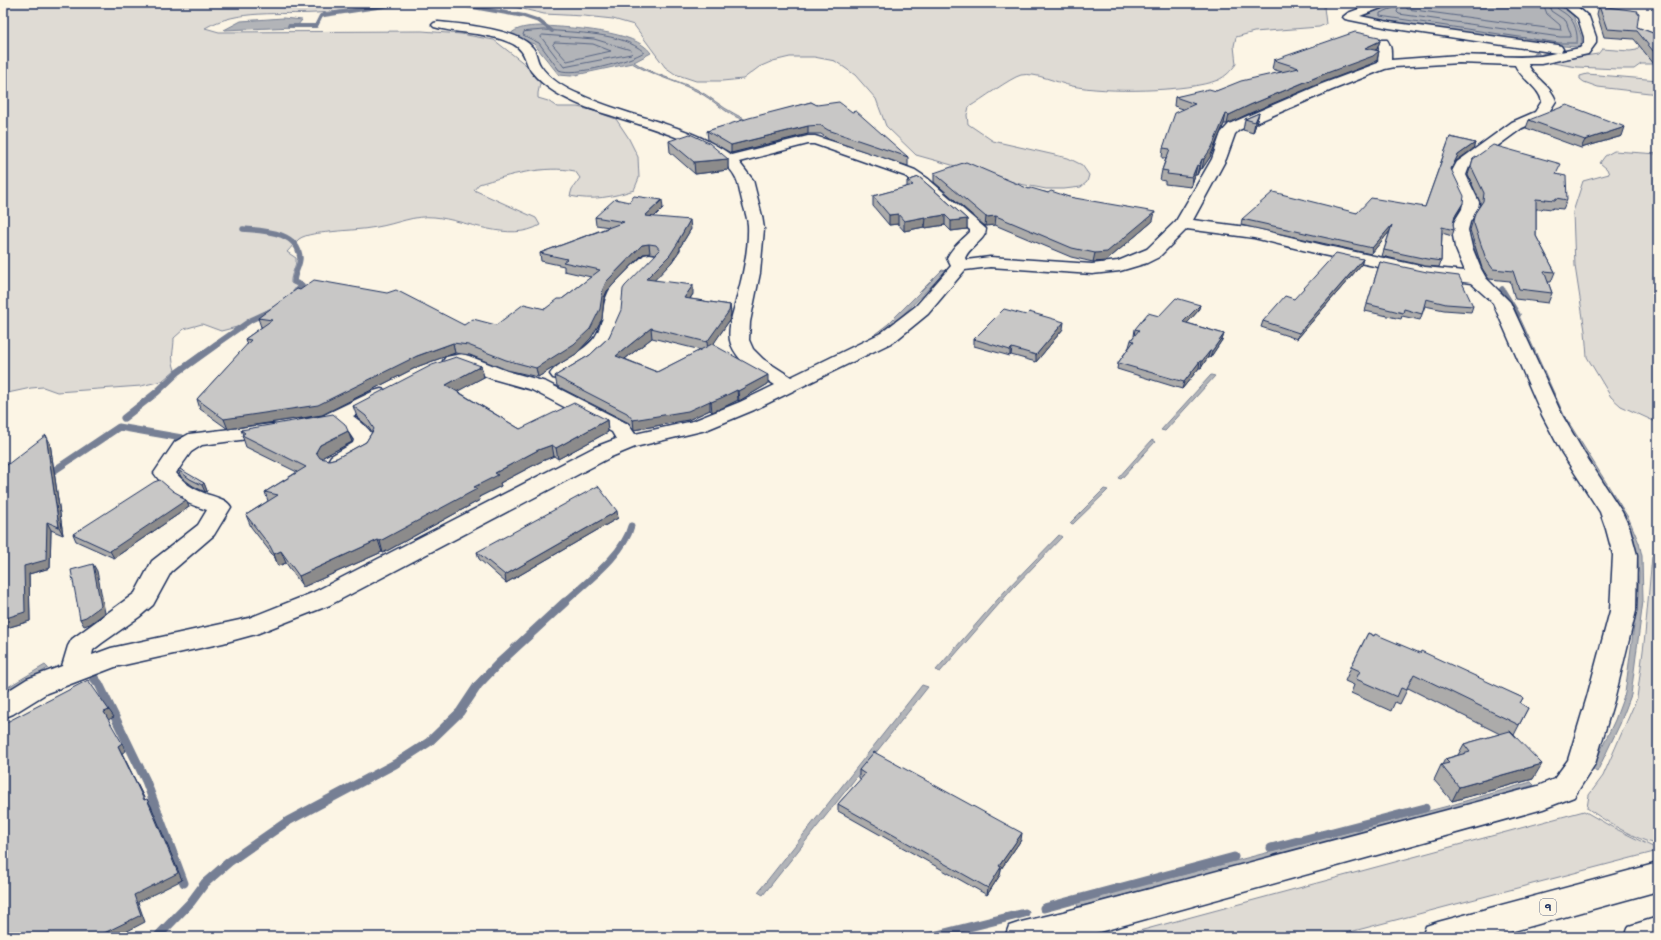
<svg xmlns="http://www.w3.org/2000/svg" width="1661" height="940" font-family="'Shantell Sans',sans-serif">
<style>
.green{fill:#dfdbd4;stroke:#7d8599}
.water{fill:#b2b4b8;stroke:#767f94}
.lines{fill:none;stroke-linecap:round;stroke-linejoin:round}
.shore{stroke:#576482;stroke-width:1}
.stream-far3{stroke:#767f94;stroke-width:4}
.stream-far2{stroke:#767f94;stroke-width:5.5}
.stream-far1{stroke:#767f94;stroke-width:7}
.stream{stroke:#767f94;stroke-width:9}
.street-casing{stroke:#1b2f5e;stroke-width:3}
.highway-casing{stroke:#1b2f5e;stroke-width:3}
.street{fill:#fcf5e5;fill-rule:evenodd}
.highway{fill:#fcf5e5;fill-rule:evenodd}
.wall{fill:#acabaa;stroke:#1b2f5e;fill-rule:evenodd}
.shaded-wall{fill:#8c8b8b;stroke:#1b2f5e}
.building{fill:#c8c7c6;stroke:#1b2f5e}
.labels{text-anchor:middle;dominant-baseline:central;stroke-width:3.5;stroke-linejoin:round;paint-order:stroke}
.shield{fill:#fcf5e5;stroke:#5e6a86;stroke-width:1}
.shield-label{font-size:10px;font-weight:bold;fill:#1b2f5e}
</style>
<rect width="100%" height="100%" fill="#fcf5e5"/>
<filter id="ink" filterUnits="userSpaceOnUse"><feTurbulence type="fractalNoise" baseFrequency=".025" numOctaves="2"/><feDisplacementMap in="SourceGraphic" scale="8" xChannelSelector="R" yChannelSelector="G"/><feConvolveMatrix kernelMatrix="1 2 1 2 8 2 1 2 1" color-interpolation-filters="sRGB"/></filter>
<g filter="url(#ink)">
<path class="green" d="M3 3H391C366 7 341 12 316 13 279 15 238 9 205 28L219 32 422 31 461 34 494 40 530 68 541 79 538 93V98L548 101 557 107H577L591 110 616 119 628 137 638 157 639 178 634 190C613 197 592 201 570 196L572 189 580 178 575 171C544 165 509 175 479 184L474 190 536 218 540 225C510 243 466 220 434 217 414 215 396 224 377 227 361 230 345 230 329 232 320 233 306 234 299 239 295 242 291 248 287 252L296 258C297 267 290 274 291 283L297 286 287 299 237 327 221 331 202 324 184 329 174 338C174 352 170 356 175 370L162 381 141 386 57 392 43 387 31 388 3 394Z
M498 3H1329L1324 7 1326 24 1319 27 1254 32 1236 37 1234 46 1236 64C1231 71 1226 76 1218 80 1187 92 1105 93 1072 86 1058 83 1035 72 1021 75 1010 78 981 100 969 107L967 115 968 124 993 141 1068 158 1082 165 1089 175 1087 182 1081 187 1064 189H1046L1020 184 916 155 886 126 876 99 855 75 835 61 814 57H790L773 61 759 67 743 79 722 81H696L675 74 665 67 634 25 613 19 584 16 544 14Z
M1640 44 1658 64H1641L1634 69H1617L1577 67 1553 63 1557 60 1598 54 1602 49 1630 51 1637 50Z
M1587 74 1658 80V94L1598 87 1584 82 1580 79V76Z
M1614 151 1658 154V423L1621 406 1611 397 1587 357 1585 331 1575 266 1573 212 1583 181 1609 174 1607 169 1600 163 1605 156Z
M1658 552V845C1633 838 1608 823 1587 808L1589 795 1603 776 1637 698 1645 635 1652 556Z
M1584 811 1612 827 1657 849 1654 852 1331 937H1117Z"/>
<path class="water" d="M1396 3H1556L1573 15 1581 35 1582 43 1579 47 1563 46C1547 58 1530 57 1510 57L1508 56 1534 55 1535 52 1539 53V55L1551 51 1430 28 1360 17Z
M283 18 302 20 297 26 294 27 224 30 241 21Z
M545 26C571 28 635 30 651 53L634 62C653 75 675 79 696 89 710 96 721 107 735 114 756 126 780 134 804 137 791 141 746 122 732 115 719 107 708 96 694 90 673 80 651 75 632 63L571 76 559 75 534 44 509 36C515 26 534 26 545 26Z
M942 270 946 271 892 326 878 335 875 334 888 324Z
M1512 307H1515L1564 415 1629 519 1639 543 1642 556 1643 601 1631 695 1620 724 1597 772 1592 769 1615 720 1625 693 1638 596 1639 574 1637 555 1634 539 1626 520 1560 414 1536 357Z
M1211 375 1215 376 1165 431 1161 430Z
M1152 440 1155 442 1121 479 1118 478Z
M1104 489 1108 490 1073 524 1070 523Z
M1059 535 1062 537 1013 588 940 672 936 670 1005 591Z
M45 665 48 668 3 695V690Z
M922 685 928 687 763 895 758 892Z
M1531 782 1534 785C1383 831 1230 867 1078 907L1076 902 1448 806Z"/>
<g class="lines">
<path class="shore" d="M1395 3 1393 8 1380 13V16L1559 43H1577C1578 34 1575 22 1568 16 1563 11 1556 10 1554 3
M1400 3 1397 12 1399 14 1560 37H1570L1571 35 1566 21 1551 11 1549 3
M1406 3 1407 9 1561 30 1560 25 1547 14 1543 3
M545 30C575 33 621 32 644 52 631 61 573 77 559 70L539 43 523 35 524 32Z
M543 35 594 39 631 50 633 52 631 54 564 67 541 37Z
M555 42 593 44 611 51 567 61 553 45Z"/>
<path class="stream-far3" d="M450 3 524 16 539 21 552 31
M289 26H316L321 16 324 15 404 3
M1481 56H1503
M1522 128 1531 124"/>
<path class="stream-far2" d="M243 229C263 231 298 231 300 258 300 266 294 273 294 282L302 285 293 296
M1471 242 1482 267
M1502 289 1518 315
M215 345 251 320 273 310"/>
<path class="stream-far1" d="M124 418 157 392 178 372 217 344
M46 476 119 427 182 438
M564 603C585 583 624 555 631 526"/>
<path class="stream" d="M94 678 99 684 146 781 184 883
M1271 848 1425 808
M1044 908 1234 857
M157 937 191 902 205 883 229 862 288 821 395 764 429 742 460 712 478 685 498 664 565 602
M929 937 1025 913"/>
<g class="street-casing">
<path id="street" d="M1375 3H1391L1389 5 1360 16 1389 22 1557 45 1561 46 1563 49 1561 52 1557 53 1389 28 1345 19 1343 17 1348 13Z
M1560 3H1573L1589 17 1596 37V43L1588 54 1541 64H1528C1534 79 1551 85 1556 101L1545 118 1522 128 1469 167 1466 175 1479 202 1478 209 1470 222 1468 230 1472 247 1481 269 1486 278 1510 302 1562 415 1584 453 1622 512 1630 529 1637 555 1636 611 1615 697 1595 764 1574 797 1543 809 1081 937H1005L1009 926 1021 922 1063 912 1538 786 1554 779 1568 760 1587 697 1610 611 1613 555 1606 529 1600 512 1562 453 1542 415 1493 303 1471 283 1425 277 1323 255 1254 238 1187 229 1159 257 1147 263 1120 271 1092 274 990 267 965 270 928 314 895 341 754 410 706 430 635 447 611 457 330 605 256 634 223 643 115 667 47 693 13 714 3 718V694L27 679 62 666 68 646 72 639 135 593 152 561 198 525 207 510C182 502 169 495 154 473L175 442 189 434 271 424 278 426 282 430 278 434 271 436 202 445 191 452 176 473C183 482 193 489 204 493 213 497 226 498 231 507L214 535 171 572 153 605 139 617 102 643 93 650 92 655 111 648 249 618 312 593 595 447 616 439 612 432 532 390 493 379 460 366 453 367 446 365 443 361 446 357 462 354 469 356 507 371 546 382 628 424 635 434 693 421 740 402 775 385C759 375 738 363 731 344 726 330 734 311 737 297 743 275 749 248 748 225 747 215 743 206 741 196 739 190 739 184 736 178 719 141 621 121 583 106 564 98 544 88 531 71 524 60 526 51 513 44 488 32 460 34 434 27L432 25 434 23 438 22C461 24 516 29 531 46 537 51 536 59 540 65 549 79 566 89 581 95 630 118 687 123 731 155L808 136H815L875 155 915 170 927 178 986 229C986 240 970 246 965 258L966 260 990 257 1092 264 1118 261 1147 249 1176 221 1212 159 1221 133 1229 124 1322 84 1378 63 1379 48 1377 43 1379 40H1387C1392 47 1391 53 1391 60L1459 55 1520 57 1541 56 1580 48 1584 43V37L1578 18ZM1459 63 1515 65C1521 79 1538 86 1542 101L1535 112 1512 122 1457 162 1450 175 1463 202 1462 209 1454 222 1452 230 1455 247 1465 271 1425 267 1323 245 1254 228 1193 220 1226 159 1235 134 1239 130 1332 90 1385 69 1395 67ZM808 144H814L905 176 917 184 970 230V232C961 241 953 246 947 258L951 266 916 306 881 333 791 377 763 359 753 349 749 340 750 322 760 273 764 229 762 216 753 180 739 162Z
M650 254 656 255 659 259C651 270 629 286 625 295 620 305 623 318 618 329 610 348 575 384 553 378L550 374C559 361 583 353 595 337 605 322 601 307 608 293 613 282 635 264 644 255Z
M381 389 388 391 391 395 388 399 353 416C363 423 370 430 376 440 367 455 349 470 331 466L328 461 331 456 353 443 354 440 350 434 337 424 307 430 300 428 297 424 300 420 322 416 374 391Z"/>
</g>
<g class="highway-casing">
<path id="highway" d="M1658 863V891L1492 937H1422L1426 926 1438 922Z
M1658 917V937H1625L1629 926Z"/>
</g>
<use href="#street" class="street"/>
<use href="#highway" class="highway"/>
</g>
<path class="wall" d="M1599 6 1637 27 1658 35V69L1634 39 1604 37 1597 14Z
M1380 41 1377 49 1375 50 1379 51 1377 60 1371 64 1321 83 1248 114 1227 124H1224L1210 157 1202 169 1200 168 1197 175H1195L1191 187 1165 184V181L1160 180 1162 170 1166 158H1162L1163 148 1183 109 1174 106 1175 97 1216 91 1282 72 1272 69 1274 60Z
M811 102 908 157V166L828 139 821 134H808L731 153 708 140 707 131Z
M1259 113 1256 124 1253 133 1243 130 1245 119Z
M1529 120 1622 136 1581 148 1526 128Z
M1450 137 1475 143 1473 149 1456 161 1451 170 1461 208 1454 220 1453 224 1454 230 1452 236 1442 233 1441 261 1439 267 1425 266 1382 256 1390 231 1371 254 1241 225 1242 219 1357 213 1425 207Z
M669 141 728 159V170L695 174 670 152Z
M1473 159 1557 174 1567 200 1563 209 1553 208 1552 209 1543 208 1542 209H1536V236L1555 272 1551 282H1548L1552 293 1548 303 1515 299 1510 281 1489 279 1482 268 1470 230 1475 213 1480 205V202L1468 175Z
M934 173 1029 189 1069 197 1153 221 1106 261 1093 262 1071 257 995 225 985 226 934 182Z
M919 177 967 219V229L951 231 945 225 925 228 924 227 904 231 898 224 889 225 873 206V196L907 187V181Z
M663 208 654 217 691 229 680 247V250L671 263 654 280 693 294 690 299 730 305 731 314 729 321 713 344 768 384 739 401 738 400 722 408 712 412 710 410 688 420 634 430 629 423 557 386 555 376 590 355 609 337 656 254 650 253 643 254 607 291 604 298 602 319 591 338 576 354 538 377 507 370 470 355 455 353 419 366 322 415 228 429 200 409 197 399 247 345 245 339 262 327H261L258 318 464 325H496L545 309 562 299 591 277 564 271V266L541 261 540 253 609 227 596 225 595 217ZM652 338 701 350 657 372 625 359Z
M1363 259 1361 265 1297 339 1261 327 1263 321 1294 299Z
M1380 262 1473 306 1471 312 1444 310 1425 306 1420 320 1402 316 1401 319 1365 311Z
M1200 305 1198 311 1187 323 1224 334 1222 340 1210 358 1208 357 1201 368H1199L1182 389 1117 369 1118 363 1129 347 1131 340 1134 336 1135 329 1159 316Z
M1063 329 1036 362 1011 355 1010 356 974 346V339Z
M481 366 484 377 457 391 520 429 607 420 608 432 558 459 554 456 540 462 500 483 501 486 479 497 480 500 383 553 382 552 303 587 286 563 278 566 275 558 251 527 246 515 268 501 265 492 297 472 246 447 242 435H243L241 430 348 431 352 442 323 457 322 459 329 460 337 458 366 442 372 432 369 427 357 417 353 406Z
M50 443 63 535 51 530 50 568 29 574 30 621 3 629Z
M178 470 204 483 207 491 205 492 193 486 181 477Z
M173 491 183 499 189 507 114 558 76 541 73 534Z
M618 518 506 583 479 559 477 552Z
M1368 633 1523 698 1520 703 1528 708 1514 735 1533 779 1452 801 1434 780 1441 765H1442L1445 759 1458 755 1464 744 1500 734 1408 688 1400 704 1395 702 1391 711 1351 693 1354 685 1345 681 1351 667Z
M859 770 1021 840 1001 869 1000 875 987 895 838 811V804L861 779 859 778Z"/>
<path class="shaded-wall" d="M1380 41 1377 49 1363 57 1365 48Z
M1379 51 1377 60 1371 64 1321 83 1248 114 1227 124 1229 115 1250 105Z
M1259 113 1256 124 1253 133 1255 122Z
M1226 114 1224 124 1210 157 1202 169 1204 159Z
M808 126V134L731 153V145Z
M1625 127 1622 136 1581 148 1585 140Z
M1475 143 1473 149 1456 161 1449 174 1451 169 1458 155Z
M728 159V170L695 174 694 162Z
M1202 159 1200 168 1197 175 1199 166Z
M1197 165 1195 175 1191 187 1192 177Z
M662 200 663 208 646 225 645 216Z
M1463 203 1461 208 1453 222 1455 216Z
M1155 212 1153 221 1106 261 1093 262 1095 253Z
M898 214V224L889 225V215Z
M945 215V225L925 228 926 218Z
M996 216 995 225 985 226 986 217Z
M925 217 924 227 904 231V221Z
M967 219V229L951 231V221Z
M690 220 691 229 680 247V250L671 263 647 288 646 279 678 241Z
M1392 225 1390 231 1371 254 1372 248Z
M649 244 650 253 643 254 607 291 604 298 602 319 591 338 576 354 538 377 536 368 606 282 642 245Z
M1363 259 1361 265 1297 339 1299 333Z
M693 285V294L684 307V298Z
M730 305 731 314 729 321 708 352 707 342Z
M1200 305 1198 311 1182 329 1183 322Z
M1064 322 1063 329 1036 362V355Z
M651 328 652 338 617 365 616 356Z
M1224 334 1222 340 1210 358 1212 351Z
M453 343 455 353 419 366 322 415 228 429 224 419 417 356Z
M1012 348 1011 355 1010 356V350Z
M1210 351 1208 357 1201 368 1202 361Z
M1200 361 1199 368 1182 389 1184 382Z
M481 366 484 377 449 396 446 385Z
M768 375V384L739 401 738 391Z
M737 390 738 400 722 408 712 412 711 402Z
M710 401V410L688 420 634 430 633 420Z
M607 420 608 432 558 459 556 448Z
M348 431 352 442 323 457 320 464 316 452 320 445Z
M46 435 50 443 63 535 59 527Z
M552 445 554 456 540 462 500 483 501 486 479 497 480 500 383 553 380 541 474 487 495 473 538 450Z
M204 483 207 491 205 492 202 485Z
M182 496 184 501 186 500 189 507 114 558 110 551Z
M617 511 618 518 506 583 505 575Z
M47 522 51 530 50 568 29 574 30 621 3 629V619L24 566Z
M378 540 382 552 303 587 299 576Z
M281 551 286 563 278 566 274 554Z
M93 564 97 571 105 613 90 624 84 626 80 619Z
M3 677 4 678V688L3 689Z
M109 710 114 717 108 720 104 712Z
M122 743 126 751 122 753 149 808 118 746Z
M1542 764 1533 779 1452 801 1459 787Z
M147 799 151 806 182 880 138 902 145 922 116 937H96L134 895Z
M1022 833 1021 840 1001 869 1000 875 987 895 988 888 999 866Z"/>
<path class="building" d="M1599 6 1638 11 1637 13H1639L1637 27 1658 35V57L1637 31 1607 29Z
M1355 32 1379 37 1380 41 1365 48 1379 51 1373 56 1324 74 1250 105 1229 115 1226 114 1212 147 1204 159H1202L1199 166 1197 165 1192 177 1167 174 1168 171 1162 170 1170 149 1163 148 1175 113 1195 104 1175 97 1209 89 1216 91 1241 81 1299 68 1274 60Z
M811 102 817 105 839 102 852 112 856 111 908 157 828 130 820 125 808 126 731 145 707 131 749 118Z
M1567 105 1625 127 1585 140 1529 120Z
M1259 113 1255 122 1245 119Z
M690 134 709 143 728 159 694 162 669 141Z
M1450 137 1475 143 1458 155 1451 169 1464 196 1463 203 1455 216 1453 224 1454 230 1442 227 1441 261 1427 259 1384 250 1392 225 1372 248 1242 219 1273 192 1357 213 1371 198 1425 207Z
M1493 145 1561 164 1556 174 1566 176 1567 200 1556 198 1555 200 1545 199 1546 200 1536 199V236L1555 272 1544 271 1552 293 1519 289 1513 271 1493 269 1486 259 1473 221 1475 213 1483 201 1484 193 1471 166 1473 159Z
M966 162 1029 189 1031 188 1048 193 1051 191 1069 197 1155 212 1107 252 1095 253 1072 248 996 216 986 217 934 173Z
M919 177 967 219 951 221 945 215 926 218 925 217 904 221 898 214 889 215 873 196 913 185 907 181Z
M634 196 662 200 645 216 690 220 678 241H679L670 255 646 279 693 285 684 298 730 305 729 311 707 342 651 328 616 356 657 372 712 344 768 375 738 391 737 390 721 398 711 402 710 401 688 411 633 420 627 413 555 376 590 355 609 337 621 310 623 289 625 286 660 250 656 245 649 244 642 245 606 282 603 289 600 309 590 329 574 344 536 368 506 360 468 345 453 343 417 356 318 405 224 419 197 399 251 340 245 339 272 320 258 318 297 289 300 290 314 280 387 293 396 290 464 325 473 319 496 325 524 304 545 309 558 299H562L600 270 563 262 567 259 540 253 624 222 595 217 615 199 629 202Z
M1336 253 1363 259 1299 333 1263 321 1285 296 1294 299Z
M1380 262 1427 272 1459 276 1473 306 1446 304 1426 299 1422 314 1404 309 1403 313 1367 304Z
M1176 298 1200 305 1183 322 1224 334 1212 351H1210L1202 361H1200L1184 382 1118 363 1134 341 1131 340 1139 330 1135 329 1148 313 1159 316Z
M1004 309 1026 315 1029 312 1064 322 1036 355 1012 348 1010 350 974 339Z
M456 357 481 366 446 385 520 429 574 403 607 420 556 448 552 445 538 450 495 473 498 475 474 487 477 489 380 541 378 540 299 576 281 551 274 554 270 546 246 515 278 495 265 492 306 467 242 435 245 433 241 430 333 414 345 424 348 431 320 445 316 452 320 458 329 460 337 458 366 442 374 429 366 416 353 406 432 365Z
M46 435 59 527 47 522 46 560 24 566 25 612 3 619V468Z
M180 469 204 483 202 485 190 479 178 470Z
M160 480 173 491 182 496 180 497 186 500 110 551 73 534 154 482Z
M598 486 617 511 505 575 477 552Z
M93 564 101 606 86 617 80 619 71 570Z
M1368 633 1374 636 1375 634 1420 653 1421 651 1523 698 1520 703 1528 708 1519 725 1414 674 1406 690 1401 688 1397 697 1356 679 1360 671 1351 667Z
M88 680 109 710 104 712 122 743 118 746 144 800 147 799 178 873 134 895 141 915 96 937H3V724Z
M1510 731 1542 764 1459 787 1441 765 1449 763 1445 759 1470 752 1464 744Z
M874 752 1022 833 999 866 1001 867 988 888 838 804 865 774 859 770Z"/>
</g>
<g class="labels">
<rect class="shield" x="1540" y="899" width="16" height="16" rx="3"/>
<g class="shield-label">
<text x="1548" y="907">9</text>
</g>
</g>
<rect width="1661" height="940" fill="none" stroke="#fcf5e5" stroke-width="16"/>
<rect x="8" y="8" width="1645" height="924" fill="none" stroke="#1b2f5e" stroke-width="1.5" filter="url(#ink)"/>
</svg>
